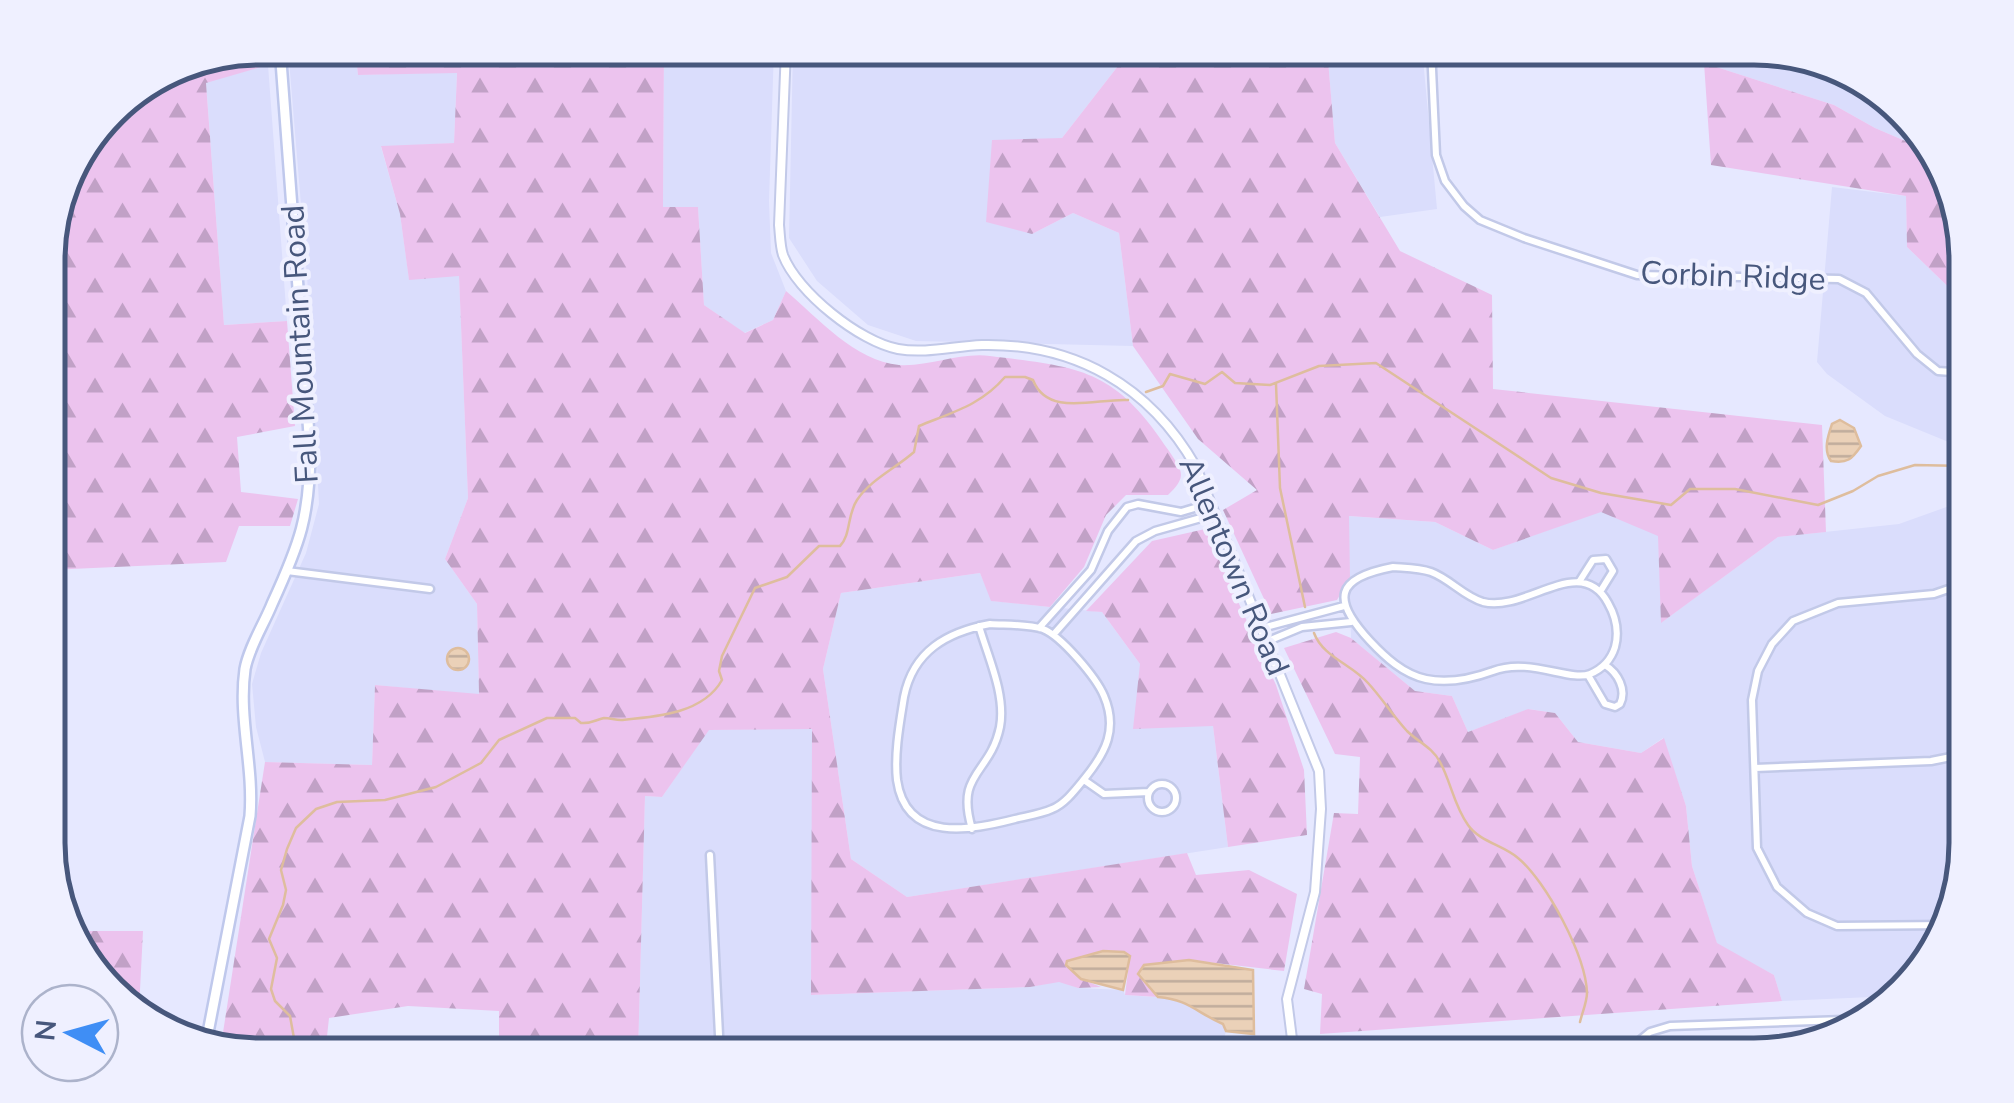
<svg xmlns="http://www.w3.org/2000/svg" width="2014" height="1103" font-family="'Nunito Sans',sans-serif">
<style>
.residential{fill:#daddfc}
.forest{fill:url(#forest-firs)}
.water{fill:url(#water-rules);stroke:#debd9d;stroke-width:2.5}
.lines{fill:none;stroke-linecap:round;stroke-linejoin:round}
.stream{stroke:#debd9d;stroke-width:2.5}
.minor-casing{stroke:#c2c9e8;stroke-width:11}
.tertiary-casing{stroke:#c2c9e8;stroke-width:12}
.secondary-casing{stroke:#bfc8ec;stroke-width:14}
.minor{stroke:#fff;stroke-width:6}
.tertiary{stroke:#fff;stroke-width:8}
.secondary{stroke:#fff;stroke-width:9}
.labels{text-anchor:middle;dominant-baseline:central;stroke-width:8;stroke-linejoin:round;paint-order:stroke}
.street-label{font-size:32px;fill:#47577c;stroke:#eff0ff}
.rim{fill:none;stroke:#47577c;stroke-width:5}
</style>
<defs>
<pattern id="forest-firs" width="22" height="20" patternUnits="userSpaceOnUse" patternTransform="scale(2.5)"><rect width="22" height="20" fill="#ecc3ee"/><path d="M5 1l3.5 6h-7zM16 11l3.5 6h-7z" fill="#c1a1c6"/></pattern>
<pattern id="water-rules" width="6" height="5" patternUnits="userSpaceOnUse" patternTransform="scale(2.5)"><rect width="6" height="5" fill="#ebd1b8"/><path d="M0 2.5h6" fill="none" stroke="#c0ac9b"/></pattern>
</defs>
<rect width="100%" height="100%" fill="#e6e8ff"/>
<path class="residential" d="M288 48H355L358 75 457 72 454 143 381 147 400 214 409 279 459 275 468 498 445 559 477 604 479 695 375 685 372 765 265 762 256 727 252 684 261 653 306 553 319 504 308 289Z
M664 48H774L769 201 771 253 786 291 773 320 744 333 704 305 698 207 663 208Z
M793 48H1132L1062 138 1032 234 1073 213 1119 233 1133 346 916 341 868 325 817 281 789 238Z
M1327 48H1422L1437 209 1380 217 1335 143Z
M1708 48H1754L1849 70 1930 141 1962 226 1947 215 1931 152 1875 128 1834 105 1704 63Z
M268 65 287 321 224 325 206 82Z
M1832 187 1906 196 1907 247 1965 303V446L1951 443 1885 416 1827 374 1817 362Z
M1966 500V844L1944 938 1893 996 1782 1001 1774 975 1717 944 1692 866 1686 806 1663 738 1641 753 1578 742 1555 713 1529 709 1468 732 1452 696 1415 691 1351 638 1348 516 1435 522 1493 550 1601 511 1659 535 1662 622 1778 537 1899 524Z
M980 573 992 601 1102 612 1140 664 1213 726 1228 847 907 897 851 859 823 669 841 593Z
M812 728V995L1030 987 1059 981 1078 988 1123 990 1125 995 1182 999 1205 1016 1223 1024 1226 1031 1223 1043 997 1055H638L645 796 662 797 708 730Z"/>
<path class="forest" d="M260 48H267L268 65 206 83 224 325 287 321 295 426 237 437 241 492 298 499 290 526H239L226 562 49 570 48 245 70 165 119 101 179 63Z
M355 48H664L663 207H698L704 305 745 333 773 320 786 291C818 318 855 361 899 365 929 367 960 352 990 356 1082 367 1115 369 1169 451 1182 471 1188 476 1168 495H1126L1106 515 1084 567 1050 607 991 601 980 573 841 593 823 669 851 859 907 897 1187 853 1196 875 1249 870 1297 894 1284 971 1189 960 1138 974 1158 997 1125 995 1130 956 1081 979 1101 987 1078 988 1059 982 1030 987 811 995 812 729 709 730 662 797 645 796 638 1055H499V1011L408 1006 329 1018 325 1055H266V1040L222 1039 265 762 372 765 375 685 479 694 477 604 445 559 468 498 459 276 409 280 400 214 381 146 454 143 457 73 358 75Z
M1132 48H1327L1335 143 1400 251 1492 295 1493 389 1822 425 1826 532 1778 537 1661 623 1658 536 1601 512 1493 550 1435 522 1349 516 1350 577 1337 600 1271 614 1223 510 1257 490 1198 439 1133 346 1119 233 1073 213 1032 234 986 222 992 140 1062 138Z
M1704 63 1834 105 1875 128 1931 152 1947 215 1962 226 1965 232V303L1907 247 1906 196 1711 165Z
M1205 529 1276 685 1304 770 1307 835 1228 847 1213 726 1133 729 1140 664 1102 612 1086 611 1152 541Z
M1336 632 1351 638 1415 691 1452 696 1468 732 1528 709 1555 713 1578 742 1641 753 1664 738 1686 806 1692 866 1717 943 1774 975 1782 1001 1320 1034 1322 994 1304 989 1334 813 1358 814 1360 757 1335 754 1284 648Z
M72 931H143L139 1010 84 962Z"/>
<path class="water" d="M1840 420 1854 428 1861 446C1852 459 1847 464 1831 461 1823 450 1828 436 1832 424Z
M447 659a11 11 0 1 1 22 0a11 11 0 1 1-22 0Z
M1103 951 1124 952 1130 956 1123 990 1081 979 1066 965 1067 961Z
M1189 960 1253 970 1254 1034 1226 1031 1223 1024C1195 1012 1190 1000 1158 997L1138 974 1144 965Z"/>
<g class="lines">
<path class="stream" d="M1276 384 1280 488 1305 607
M1146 392 1163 386 1170 374 1205 384 1222 372 1235 383 1270 385 1319 366 1376 363 1551 478 1601 493 1671 505 1690 489H1735L1818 505 1853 491 1878 476 1915 465 1965 466
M1314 633C1323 657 1351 664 1368 683 1382 698 1393 716 1407 731 1418 742 1432 747 1440 762 1451 782 1454 806 1468 825 1480 842 1503 845 1518 858 1546 881 1586 956 1587 993 1587 1002 1582 1013 1580 1022
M297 1055 290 1016 275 1001 271 989 277 958 269 939 283 905 286 890 281 870 287 849 296 828 316 809 337 802 385 800 436 787 481 763 499 740 547 718H575L581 723C591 724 595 720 604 718 610 718 615 720 621 720 655 717 703 714 722 680L719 671 722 656 755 588 787 577 819 546H840C851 535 847 515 857 500 870 480 896 468 914 452L919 426C953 412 981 405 1005 377H1025L1033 380C1048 418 1097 398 1128 400"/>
<g class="minor-casing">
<path id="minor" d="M1431 48 1436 155 1445 181 1464 206 1480 220 1524 238 1637 275 1839 279 1866 293 1917 354 1938 371 1965 373
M1393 567C1405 568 1419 568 1431 572 1450 579 1463 596 1483 602 1526 613 1580 552 1608 603 1616 617 1619 632 1615 647 1611 660 1602 669 1590 674 1570 682 1529 657 1493 671 1471 679 1449 684 1426 679 1403 674 1385 657 1370 641 1331 599 1335 578 1393 567Z
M287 571 430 589
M1579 582 1593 560 1606 559 1613 571 1600 592
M990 624C1007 625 1027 624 1043 629 1061 636 1096 677 1104 696 1118 729 1106 752 1085 778 1076 789 1065 804 1052 809 1041 814 1027 816 1015 819 972 830 906 844 897 780 894 754 900 722 904 697 913 651 947 632 990 624Z
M1039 628 1091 570 1108 531 1127 507 1138 504 1181 512 1211 503
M1262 628 1344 606
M1054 634 1136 541 1155 531 1215 514
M1268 641 1302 627 1351 622
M1588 675 1605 704 1615 707 1620 704C1627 690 1618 673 1605 665
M1755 768 1931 761 1966 754
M1084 780 1104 794 1149 792
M1148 798a14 14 0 1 1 28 0a14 14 0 1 1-28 0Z
M972 829C955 772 990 775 1000 727 1006 695 988 657 979 626
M710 855 720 1055
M1947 925 1837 926 1807 913 1777 887 1757 848 1752 700 1758 671 1772 644 1793 621 1838 603 1934 594 1966 583
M1085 1055 1293 1047
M1622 1055 1650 1032 1670 1026 1872 1019"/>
</g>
<g class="tertiary-casing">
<path id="tertiary" d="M786 48 779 225C780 234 780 246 783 255 797 292 860 342 898 349 926 354 954 346 982 345 1075 343 1150 386 1196 467L1319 771 1321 809 1315 892 1287 999 1294 1055"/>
</g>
<g class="secondary-casing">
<path id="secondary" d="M206 1043 250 816C254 766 238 718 245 669 249 647 264 624 272 604 300 543 310 516 310 448L280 48"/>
</g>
<use href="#minor" class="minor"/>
<use href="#tertiary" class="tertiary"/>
<use href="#secondary" class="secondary"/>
</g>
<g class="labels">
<g class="street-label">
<text transform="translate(1733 276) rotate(2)">Corbin Ridge</text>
<text transform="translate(300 344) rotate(-93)">Fall Mountain Road</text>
<text transform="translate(1234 566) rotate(67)">Allentown Road</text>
</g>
</g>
<path d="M0 0H2014V1103H0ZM260 65H1754A195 195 0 0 1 1949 260V843A195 195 0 0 1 1754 1038H260A195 195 0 0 1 65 843V260A195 195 0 0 1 260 65Z" fill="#eff0ff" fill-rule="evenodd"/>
<path class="rim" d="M260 65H1754A195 195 0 0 1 1949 260V843A195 195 0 0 1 1754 1038H260A195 195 0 0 1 65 843V260A195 195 0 0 1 260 65Z"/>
<g transform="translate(70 1033) rotate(276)"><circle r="48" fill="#eff0ff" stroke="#acb3cb" stroke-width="2.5"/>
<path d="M0-8L18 38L0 25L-18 38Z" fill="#3f8ef5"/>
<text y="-15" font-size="28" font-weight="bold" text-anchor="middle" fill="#47577c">N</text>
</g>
</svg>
